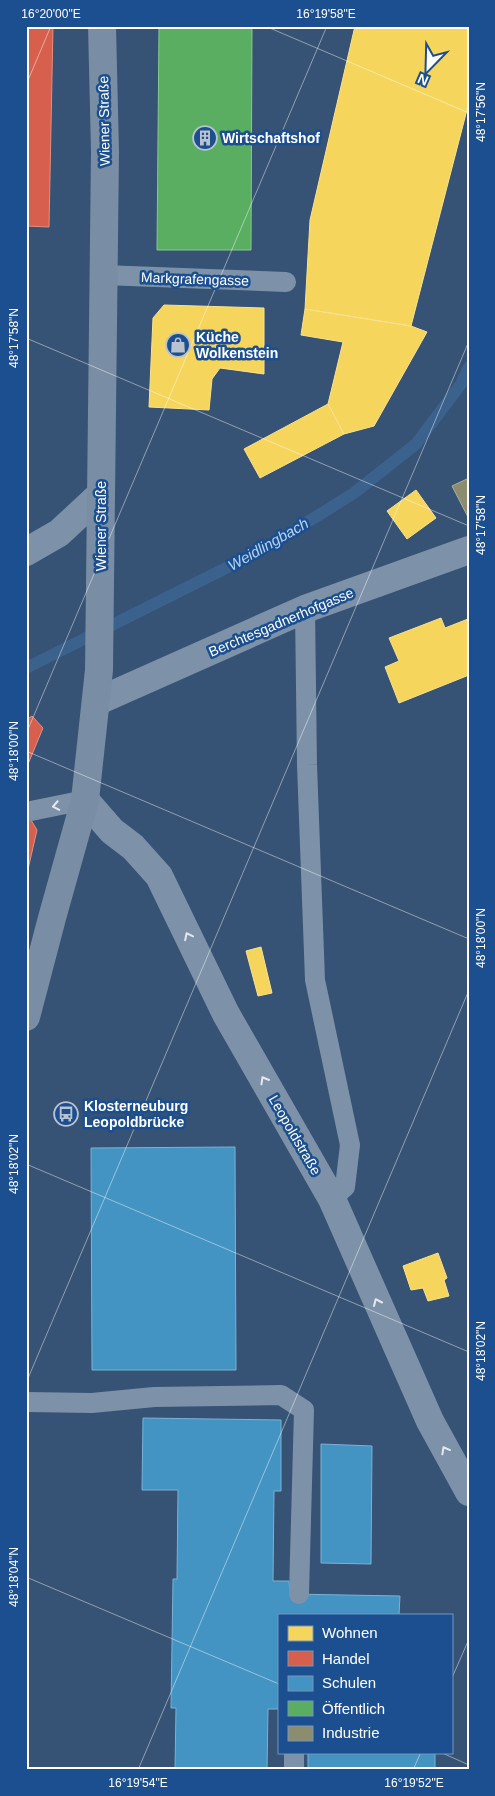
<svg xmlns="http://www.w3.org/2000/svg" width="495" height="1796" font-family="Helvetica,sans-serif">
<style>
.homes{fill:#f6d55c;stroke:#f9e28d}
.shops{fill:#d6604d;stroke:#e29082}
.schools{fill:#4393c3;stroke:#7bb3d5}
.public{fill:#5aae61;stroke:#8cc690}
.industry{fill:#8c8c6e;stroke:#aeae9a}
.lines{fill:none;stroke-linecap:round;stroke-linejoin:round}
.stream{stroke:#3b618d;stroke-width:12}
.lane{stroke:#7d92a8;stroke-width:20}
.street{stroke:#7d92a8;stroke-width:28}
.secondary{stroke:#798da4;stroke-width:28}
.oneway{stroke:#e5e9ee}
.ticks{fill:none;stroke:#fff;stroke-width:1;stroke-opacity:0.45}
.labels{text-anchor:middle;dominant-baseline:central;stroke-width:5;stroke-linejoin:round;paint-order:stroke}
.street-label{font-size:14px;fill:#fff;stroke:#1b4f8f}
.poi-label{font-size:14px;font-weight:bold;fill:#fff;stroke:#1b4f8f;text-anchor:start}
.water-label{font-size:15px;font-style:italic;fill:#b5d3f5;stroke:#1b4f8f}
.neatline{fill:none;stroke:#fff;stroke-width:2}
.ticks-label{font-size:12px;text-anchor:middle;fill:#fff}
</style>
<rect width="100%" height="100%" fill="#365274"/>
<path class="homes" d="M355 26H469V102L411 326 305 309 310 220Z
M164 305 264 308V374L220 368 212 379 209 410 149 407 153 318Z
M305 309 411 326 427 332 374 426 344 434 328 404 343 342 301 335Z
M328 404 344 434 260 478 244 449Z
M416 490 436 518 407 539 387 511Z
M441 618 445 628 468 619 469 675 399 703 385 667 399 661 389 638Z
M261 947 272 993 258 996 246 951Z
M438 1253 447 1278 444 1280 449 1296 428 1301 423 1288 411 1290 403 1266Z"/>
<path class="shops" d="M26 26H53L49 227 26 226Z
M32 716 43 728 26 769V720Z
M26 812 37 830 26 878Z"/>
<path class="schools" d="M235 1147 236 1370H92L91 1148Z
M143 1418 281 1420V1491H274L273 1581H289L290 1594 400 1596 399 1615H279V1709H268L267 1770H175L176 1708H171L173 1579H177L178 1490H142Z
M321 1444 372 1446 371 1564 321 1563Z
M308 1752H435V1769L308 1770Z"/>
<path class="public" d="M159 26H252L251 250H157Z"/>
<path class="industry" d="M469 478V519L452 486Z"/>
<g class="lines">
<path class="stream" d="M26 668 266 548 354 493 416 444 461 384 469 367"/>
<path class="lane" d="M103 275 286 282
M305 609 307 765 315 980 350 1145 345 1187 332 1199
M26 812 85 800
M26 1402 92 1403 154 1397 281 1395 304 1410 299 1594
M294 1770V1752"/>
<path class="street" d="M26 552 59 533 101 494
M96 702 305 609 469 550
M85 800 112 831 133 847 159 876 226 1014 332 1199 430 1421 469 1492"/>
<path class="secondary" d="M26 1017 52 918 85 800 99 670 105 152 102 26"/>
</g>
<defs><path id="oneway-chevron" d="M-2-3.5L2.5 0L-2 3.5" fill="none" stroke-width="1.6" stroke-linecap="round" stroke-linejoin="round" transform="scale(1.25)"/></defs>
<g class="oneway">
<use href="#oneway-chevron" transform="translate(56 806) rotate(169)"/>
<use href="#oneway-chevron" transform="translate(188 936) rotate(-116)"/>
<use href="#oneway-chevron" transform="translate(264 1080) rotate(-120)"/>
<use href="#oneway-chevron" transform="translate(377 1302) rotate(-114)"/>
<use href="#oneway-chevron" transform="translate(445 1450) rotate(-119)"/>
</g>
<path class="ticks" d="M265 26 469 113M26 85 51 26M26 338 469 526M26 734 327 26M26 751 469 939M26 1164 469 1352M26 1383 469 341M26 1577 279 1684M451 1680 469 1639M440 1752 469 1765M138 1770 469 990M413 1770 421 1752"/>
<defs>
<g id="building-ring" transform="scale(1.25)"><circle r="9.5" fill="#1b4f8f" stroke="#b9c2ce" stroke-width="1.5"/><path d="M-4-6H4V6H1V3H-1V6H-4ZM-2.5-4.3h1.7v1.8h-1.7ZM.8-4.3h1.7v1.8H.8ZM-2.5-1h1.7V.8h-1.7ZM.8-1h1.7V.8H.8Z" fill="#b9c2ce"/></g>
<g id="shop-ring" transform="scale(1.25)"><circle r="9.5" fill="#1b4f8f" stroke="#b9c2ce" stroke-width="1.5"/><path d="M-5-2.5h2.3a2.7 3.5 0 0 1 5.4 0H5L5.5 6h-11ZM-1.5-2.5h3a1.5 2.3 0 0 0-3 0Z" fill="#b9c2ce"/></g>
<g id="bus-ring" transform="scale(1.25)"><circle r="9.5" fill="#1b4f8f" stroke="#b9c2ce" stroke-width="1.5"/><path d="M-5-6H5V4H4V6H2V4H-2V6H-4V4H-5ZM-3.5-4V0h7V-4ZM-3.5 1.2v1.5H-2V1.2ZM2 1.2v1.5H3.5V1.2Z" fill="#b9c2ce"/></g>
</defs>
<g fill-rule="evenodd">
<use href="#building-ring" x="205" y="138"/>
<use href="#shop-ring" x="178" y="345"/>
<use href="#bus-ring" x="66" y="1114"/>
</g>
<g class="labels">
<g class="street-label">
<text transform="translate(104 121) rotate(-91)">Wiener Straße</text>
<text transform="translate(195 279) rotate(2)">Markgrafengasse</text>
<text transform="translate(101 526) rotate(-90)">Wiener Straße</text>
<text transform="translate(281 622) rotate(-23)">Berchtesgadnerhofgasse</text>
<text transform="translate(295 1135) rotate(60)">Leopoldstraße</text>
</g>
<g class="poi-label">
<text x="222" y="138">Wirtschaftshof</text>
<text x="196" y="337">Küche<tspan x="196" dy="16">Wolkenstein</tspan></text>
<text x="84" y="1106">Klosterneuburg<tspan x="84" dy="16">Leopoldbrücke</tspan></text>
</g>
<g class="water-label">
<text transform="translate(268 544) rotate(-30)">Weidlingbach</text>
</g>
</g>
<rect width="495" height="1796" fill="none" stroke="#1b4f8f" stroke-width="55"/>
<rect x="278" y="1614" width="175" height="140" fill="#1b4f8f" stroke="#7695bc"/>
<rect x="288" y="1626" width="25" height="15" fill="#f6d55c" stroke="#7695bc"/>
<text x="322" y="1638" font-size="15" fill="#ffffff">Wohnen</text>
<rect x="288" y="1651" width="25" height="15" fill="#d6604d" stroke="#7695bc"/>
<text x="322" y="1664" font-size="15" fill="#ffffff">Handel</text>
<rect x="288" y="1676" width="25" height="15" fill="#4393c3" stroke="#7695bc"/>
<text x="322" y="1688" font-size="15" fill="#ffffff">Schulen</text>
<rect x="288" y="1701" width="25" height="15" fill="#5aae61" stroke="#7695bc"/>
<text x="322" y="1714" font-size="15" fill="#ffffff">Öffentlich</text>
<rect x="288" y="1726" width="25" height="15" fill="#8c8c6e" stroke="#7695bc"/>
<text x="322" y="1738" font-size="15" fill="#ffffff">Industrie</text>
<g transform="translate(428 68) rotate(203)" stroke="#1b4f8f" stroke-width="4" paint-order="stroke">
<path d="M0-4L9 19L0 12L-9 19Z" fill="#ffffff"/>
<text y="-8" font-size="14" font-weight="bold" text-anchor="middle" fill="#ffffff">N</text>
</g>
<rect x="28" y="28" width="440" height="1740" class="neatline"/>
<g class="ticks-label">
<text x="51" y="18">16°20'00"E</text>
<text x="326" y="18">16°19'58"E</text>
<text transform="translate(481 112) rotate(-90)" y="4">48°17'56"N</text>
<text transform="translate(14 338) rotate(-90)" y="4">48°17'58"N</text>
<text transform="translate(481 525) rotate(-90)" y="4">48°17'58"N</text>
<text transform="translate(14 751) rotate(-90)" y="4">48°18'00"N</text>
<text transform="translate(481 938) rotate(-90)" y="4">48°18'00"N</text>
<text transform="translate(14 1164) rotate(-90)" y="4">48°18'02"N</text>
<text transform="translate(481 1351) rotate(-90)" y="4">48°18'02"N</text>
<text transform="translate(14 1577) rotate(-90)" y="4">48°18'04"N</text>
<text x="138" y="1787">16°19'54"E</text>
<text x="414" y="1787">16°19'52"E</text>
</g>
</svg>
